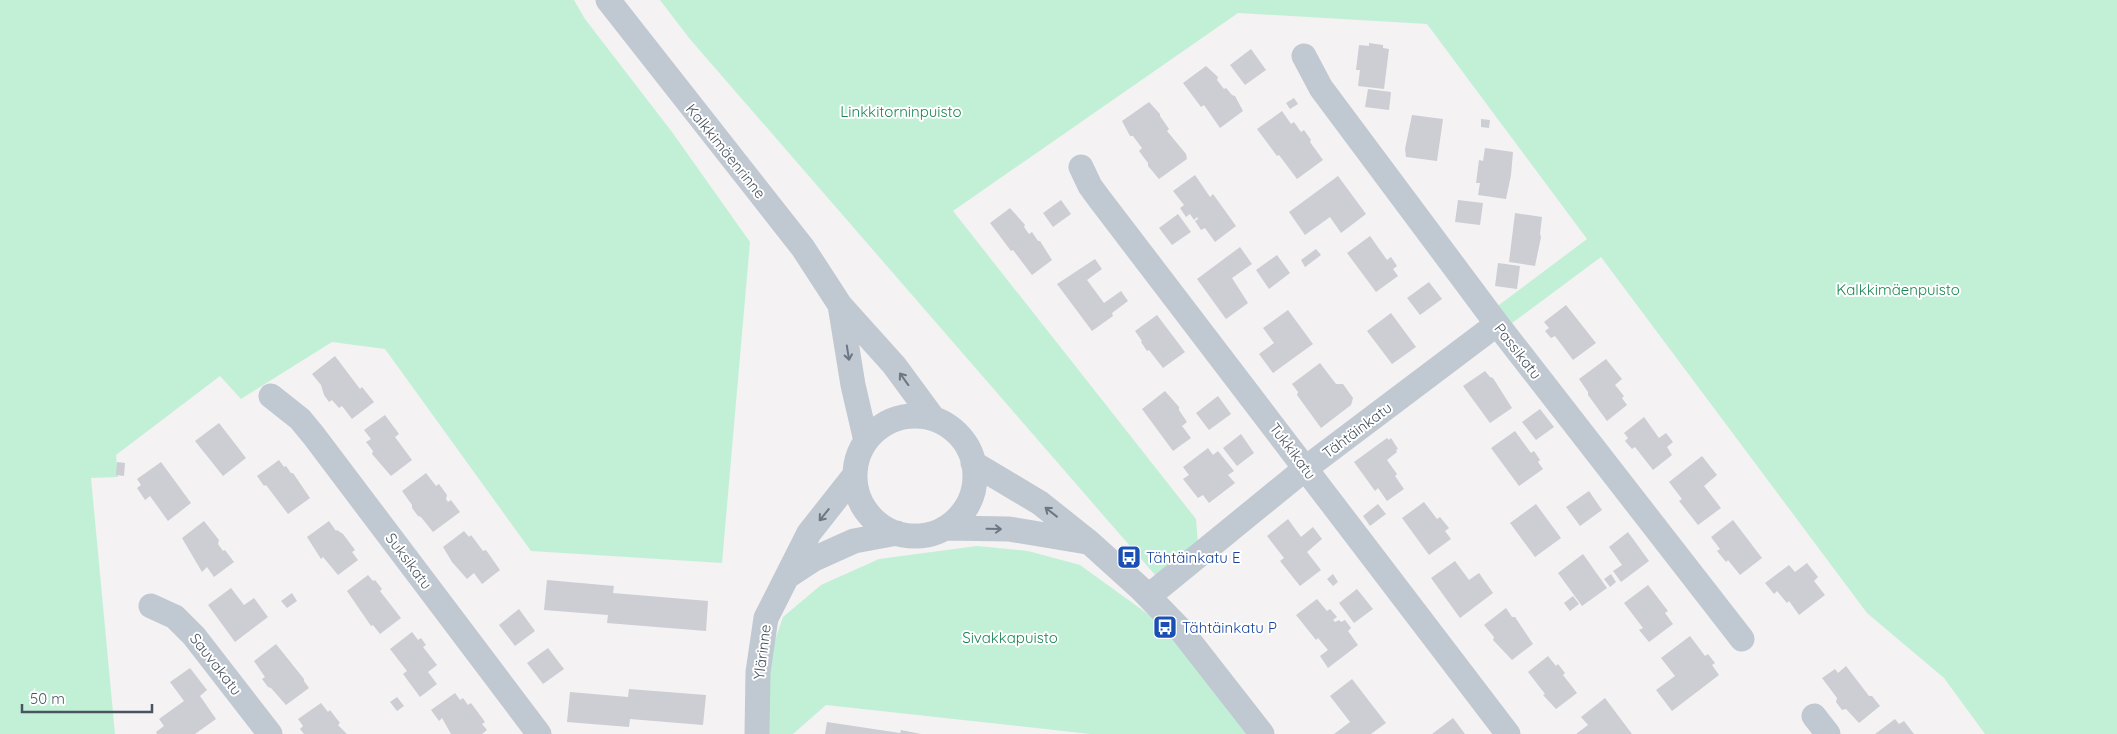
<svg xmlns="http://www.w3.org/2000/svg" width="2117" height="734" font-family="Quicksand,sans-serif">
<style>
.green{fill:#c2f0d7}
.building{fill:#ccced4}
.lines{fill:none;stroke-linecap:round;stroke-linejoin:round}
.minor{stroke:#c0c8d1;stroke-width:25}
.oneway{stroke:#6d7782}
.labels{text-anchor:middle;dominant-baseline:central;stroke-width:4;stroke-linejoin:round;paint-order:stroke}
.park-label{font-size:15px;fill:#188454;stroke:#fff}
.street-label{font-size:15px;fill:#495460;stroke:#fff}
.transit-label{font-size:15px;fill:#164399;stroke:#fff;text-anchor:start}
</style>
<rect width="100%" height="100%" fill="#f4f2f2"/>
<path class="green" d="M0 0H574L585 19 672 132 750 242 722 563 531 551 385 349 332 342 241 399 220 376 116 455 118 477 91 478 115 734H0Z
M660 0H2117V734H1985L1944 678 1867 613 1601 257 1508 326 1495 308 1587 239 1427 24 1238 13 953 211 1196 519 1198 544 1156 576 689 38Z
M977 546 1028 551 1080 565 1159 622 1247 734H1090L826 705 793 734H769L770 654 783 617 821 585 879 559Z"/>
<path class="building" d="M1369 43 1383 45V48L1389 49 1384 89 1358 86 1360 70H1356L1359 45 1369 46Z
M1251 49 1266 70 1245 85 1230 65Z
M1206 66 1218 77 1217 80 1224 89 1226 88 1232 95 1235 96 1243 111 1220 128 1204 105 1201 107 1183 83Z
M1368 89 1391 92 1389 110 1365 107Z
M1294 98 1298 104 1290 109 1286 103Z
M1149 102 1160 114V116L1169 129 1167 131 1186 154 1187 159 1159 179 1148 166V163L1139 151 1142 148 1133 136H1130L1122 121Z
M1282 111 1291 124 1294 122 1301 132 1304 130 1311 140 1310 142 1323 160 1297 179 1279 155 1277 156 1257 129Z
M1412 115 1443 119 1437 161 1406 157 1405 149Z
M1481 119 1490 120 1489 128 1481 127Z
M1485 148 1513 152 1511 175 1506 199 1478 195 1480 183H1476L1479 160 1483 161Z
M1195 175 1210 197 1213 194 1236 226 1215 242 1205 228 1201 230 1195 221 1198 219 1197 217 1194 220 1190 214 1186 217 1180 208 1184 205 1173 191Z
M1338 176 1366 214 1341 233 1330 217 1305 235 1289 212Z
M1061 200 1071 214 1053 227 1043 213Z
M1458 200 1483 203 1480 225 1455 222Z
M1010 208 1025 225 1024 227 1029 234 1032 232 1038 241H1040L1052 260 1032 275 1013 250 1011 251 990 223Z
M1515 213 1542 217 1540 234 1541 237 1535 266 1509 262Z
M1178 214 1191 232 1172 245 1159 228Z
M1370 236 1387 260 1391 257 1397 266 1393 269 1398 276 1376 292 1347 253Z
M1240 247 1252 264 1232 278 1248 303 1226 319 1197 279Z
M1316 249 1321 255 1305 267 1301 260Z
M1277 255 1290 273 1269 289 1256 270Z
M1095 259 1102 269 1087 280 1104 303 1121 291 1128 301 1112 313 1113 316 1092 331 1057 284Z
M1498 263 1520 266 1517 289 1495 286Z
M1429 282 1442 299 1420 315 1407 298Z
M1566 305 1596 343 1573 360 1555 336 1551 338 1545 331 1549 328 1544 322Z
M1288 310 1313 344 1273 373 1259 354 1274 343 1263 328Z
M1391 313 1416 347 1392 364 1367 331Z
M1157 315 1185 352 1163 368 1149 350 1147 351 1141 342 1142 341 1135 331Z
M335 356 360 389 362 387 374 402 352 419 342 406 339 408 332 400 329 402 324 395 321 385 312 374Z
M1606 359 1622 379 1615 385 1624 396 1622 398 1627 405 1607 421 1588 395V392L1579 379Z
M1320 363 1336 384H1343L1353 398 1351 405 1321 428 1297 395 1298 392 1292 384Z
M1485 371 1490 377 1493 378 1512 408 1490 423 1463 386Z
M1165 391 1179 407V410L1187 422 1182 426 1191 438 1173 451 1142 409Z
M1218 396 1231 414 1209 430 1196 413Z
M1540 409 1554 427 1536 440 1522 422Z
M385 415 399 434 395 437 412 460 391 476 372 454 373 451 366 442 371 439 364 430Z
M1644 417 1659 438 1666 433 1673 442 1667 447 1672 455 1653 470 1635 447 1632 449 1625 441 1628 438 1624 433Z
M219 423 246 458 223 476 195 441Z
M1515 431 1531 453 1534 451 1540 460 1538 462 1543 469 1519 486 1491 448Z
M1241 434 1254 453 1237 466 1223 448Z
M1387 438 1389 440 1391 438 1398 449 1396 450 1397 452 1387 460 1397 474 1395 476 1404 489 1387 501 1378 488 1375 491 1354 462Z
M1208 448 1213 455 1218 451 1234 471 1228 475 1235 483 1209 503 1203 495 1198 498 1183 479 1189 475 1183 467Z
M1702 456 1717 475 1704 486 1721 508 1698 525 1679 501 1682 499 1669 482Z
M279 460 284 467 286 466 291 473H293L310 498 288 514 266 485 264 486 257 476Z
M117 462 125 463 124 476 116 475Z
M161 462 191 503 168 521 150 496 145 500 137 488 141 485 137 479Z
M426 473 436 486 439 484 447 495 446 499 448 502 451 500 460 512 433 532 421 517 418 516 412 508V505L402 491Z
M1589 491 1602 510 1580 526 1566 507Z
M1424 502 1437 519 1440 517 1449 528 1445 531 1451 539 1429 555 1402 518Z
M1378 504 1386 514 1370 526 1363 516Z
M1536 504 1561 538 1535 557 1510 523Z
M1288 519 1301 537 1313 527 1322 539 1307 552 1321 570 1300 586 1280 561 1284 558 1267 536Z
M1733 520 1762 558 1740 575 1728 560 1726 562 1717 551 1720 549 1711 537Z
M204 521 219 540 218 544 223 551 225 550 234 562 214 577 207 567 202 572 182 538Z
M329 521 336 531 337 530 343 534 355 550 352 552 358 560 338 575 323 557 321 559 307 537Z
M464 531 469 537 471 535 483 551 486 550 500 570 482 584 474 573 467 579 452 562 443 547Z
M1628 532 1649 561 1621 582 1613 571 1622 565 1609 547Z
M1583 554 1607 588 1582 606 1558 573Z
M1455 561 1469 580 1479 573 1493 593 1460 618 1431 578Z
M1807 563 1818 577 1814 581 1825 595 1799 615 1789 601 1787 603 1777 591 1774 594 1765 583 1789 565 1795 572Z
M1333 574 1338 582 1333 586 1327 579Z
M1611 574 1616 582 1610 587 1604 579Z
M368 575 373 581 375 580 382 589 380 591 401 618 380 634 373 625 371 626 347 591Z
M547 580 614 586 613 593 708 601 706 631 607 623 608 615 544 610Z
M1648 585 1668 611 1665 613 1673 624 1649 642 1639 630 1643 628 1624 603Z
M231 588 244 605 254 598 268 617 235 642 208 605Z
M1357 589 1373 609 1354 623 1339 603Z
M292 593 297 601 287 608 281 601Z
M1573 596 1579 604 1570 611 1564 603Z
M1317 599 1327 611 1330 609 1337 617 1333 620 1335 622 1339 620 1341 622 1345 620 1351 628 1348 631 1358 645 1328 668 1320 656 1328 650 1318 638 1316 640 1296 615Z
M1506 608 1512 617H1515L1533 644 1512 660 1493 640 1494 637 1484 625Z
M519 609 535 631 515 646 499 625Z
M412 632 418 640 421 638 426 645 423 647 437 665 428 672 437 684 420 697 403 674 407 671 390 649Z
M1690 636 1705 656 1708 654 1715 663 1712 665 1719 675 1672 711 1656 690 1675 676 1661 658Z
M276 644 304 679V681L309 688 286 705 271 688 268 687 262 679 265 677 254 661Z
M548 648 564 669 543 684 527 663Z
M1548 656 1556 666 1558 664 1565 673 1563 675 1577 693 1556 709 1543 695 1545 694 1528 672Z
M1846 666 1869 696H1872L1880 706 1859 723 1846 709 1842 710 1836 702 1837 698 1822 678 1835 669 1838 673Z
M190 668 207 690 200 696 216 719 195 734H157L156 732 164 726 159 719 184 701 170 682Z
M1352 679 1386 723 1371 734H1334L1350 722 1330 696Z
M629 689 706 695 703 725 630 719 629 727 567 722 570 692 628 697Z
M455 693 460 700 463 698 468 705 471 703 485 722 482 724 487 730 482 734H451L442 718 439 721 431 710Z
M397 697 404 706 397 711 390 702Z
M1605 698 1632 734H1576L1588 725 1581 717Z
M321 703 328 712 330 710 340 723 338 725 347 734H304L300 729 303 726 298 719Z
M1453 718 1465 734H1432Z
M1895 719 1899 724 1904 721 1914 734H1875Z
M827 722 900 733 901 730 921 734H825Z"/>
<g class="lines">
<path class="minor" d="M608 0 803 248 840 305 894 365 933 418
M1304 56 1321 88 1497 324 1742 639
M1081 167 1090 186 1098 197 1508 734
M840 305 853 385 866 441
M271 396 300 419 314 436 539 734
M855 476a60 60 0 1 1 120 0a60 60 0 1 1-120 0Z
M973 463 1040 503 1089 542 1141 589 1180 629 1262 734
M945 528 1009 529 1087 542
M788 576 814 559 854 541 897 533
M1149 596 1306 468 1497 324
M151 606 175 617 194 636 270 734
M1814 716 1828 734
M757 734 758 672 766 618 809 533 854 476"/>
</g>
<defs><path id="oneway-shaft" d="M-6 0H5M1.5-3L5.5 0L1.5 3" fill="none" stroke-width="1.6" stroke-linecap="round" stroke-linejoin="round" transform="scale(1.25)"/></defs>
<g class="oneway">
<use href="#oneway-shaft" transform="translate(848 353) rotate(81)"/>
<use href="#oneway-shaft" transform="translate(904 379) rotate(-126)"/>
<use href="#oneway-shaft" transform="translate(1051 512) rotate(-142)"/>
<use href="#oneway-shaft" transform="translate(824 515) rotate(129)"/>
<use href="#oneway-shaft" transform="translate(994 529) rotate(1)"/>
</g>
<defs>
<g id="bus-square" transform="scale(1.25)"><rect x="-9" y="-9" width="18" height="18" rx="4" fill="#1a4fb4" stroke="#fff"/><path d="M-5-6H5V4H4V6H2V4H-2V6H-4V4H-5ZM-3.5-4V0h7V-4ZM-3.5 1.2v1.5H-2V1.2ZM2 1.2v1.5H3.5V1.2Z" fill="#fff"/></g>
</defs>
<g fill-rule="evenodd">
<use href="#bus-square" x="1129" y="557"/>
<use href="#bus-square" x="1165" y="627"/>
</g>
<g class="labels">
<g class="park-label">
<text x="901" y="111">Linkkitorninpuisto</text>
<text x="1898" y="289">Kalkkimäenpuisto</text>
<text x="1010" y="637">Sivakkapuisto</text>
</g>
<g class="street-label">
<text transform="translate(726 151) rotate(51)">Kalkkimäenrinne</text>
<text transform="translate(1518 351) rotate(52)">Passikatu</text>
<text transform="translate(1357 430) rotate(-37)">Tähtäinkatu</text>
<text transform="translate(1293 451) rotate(53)">Tukkikatu</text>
<text transform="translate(409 561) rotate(53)">Suksikatu</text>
<text transform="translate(762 652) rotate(-83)">Ylärinne</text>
<text transform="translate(216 664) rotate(52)">Sauvakatu</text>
</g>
<g class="transit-label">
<text x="1146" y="557">Tähtäinkatu E</text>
<text x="1182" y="627">Tähtäinkatu P</text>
</g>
</g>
<path d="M22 704v8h130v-8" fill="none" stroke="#495460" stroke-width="2.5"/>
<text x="30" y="704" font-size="15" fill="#495460" stroke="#ffffff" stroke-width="4" paint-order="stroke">50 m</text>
</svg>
